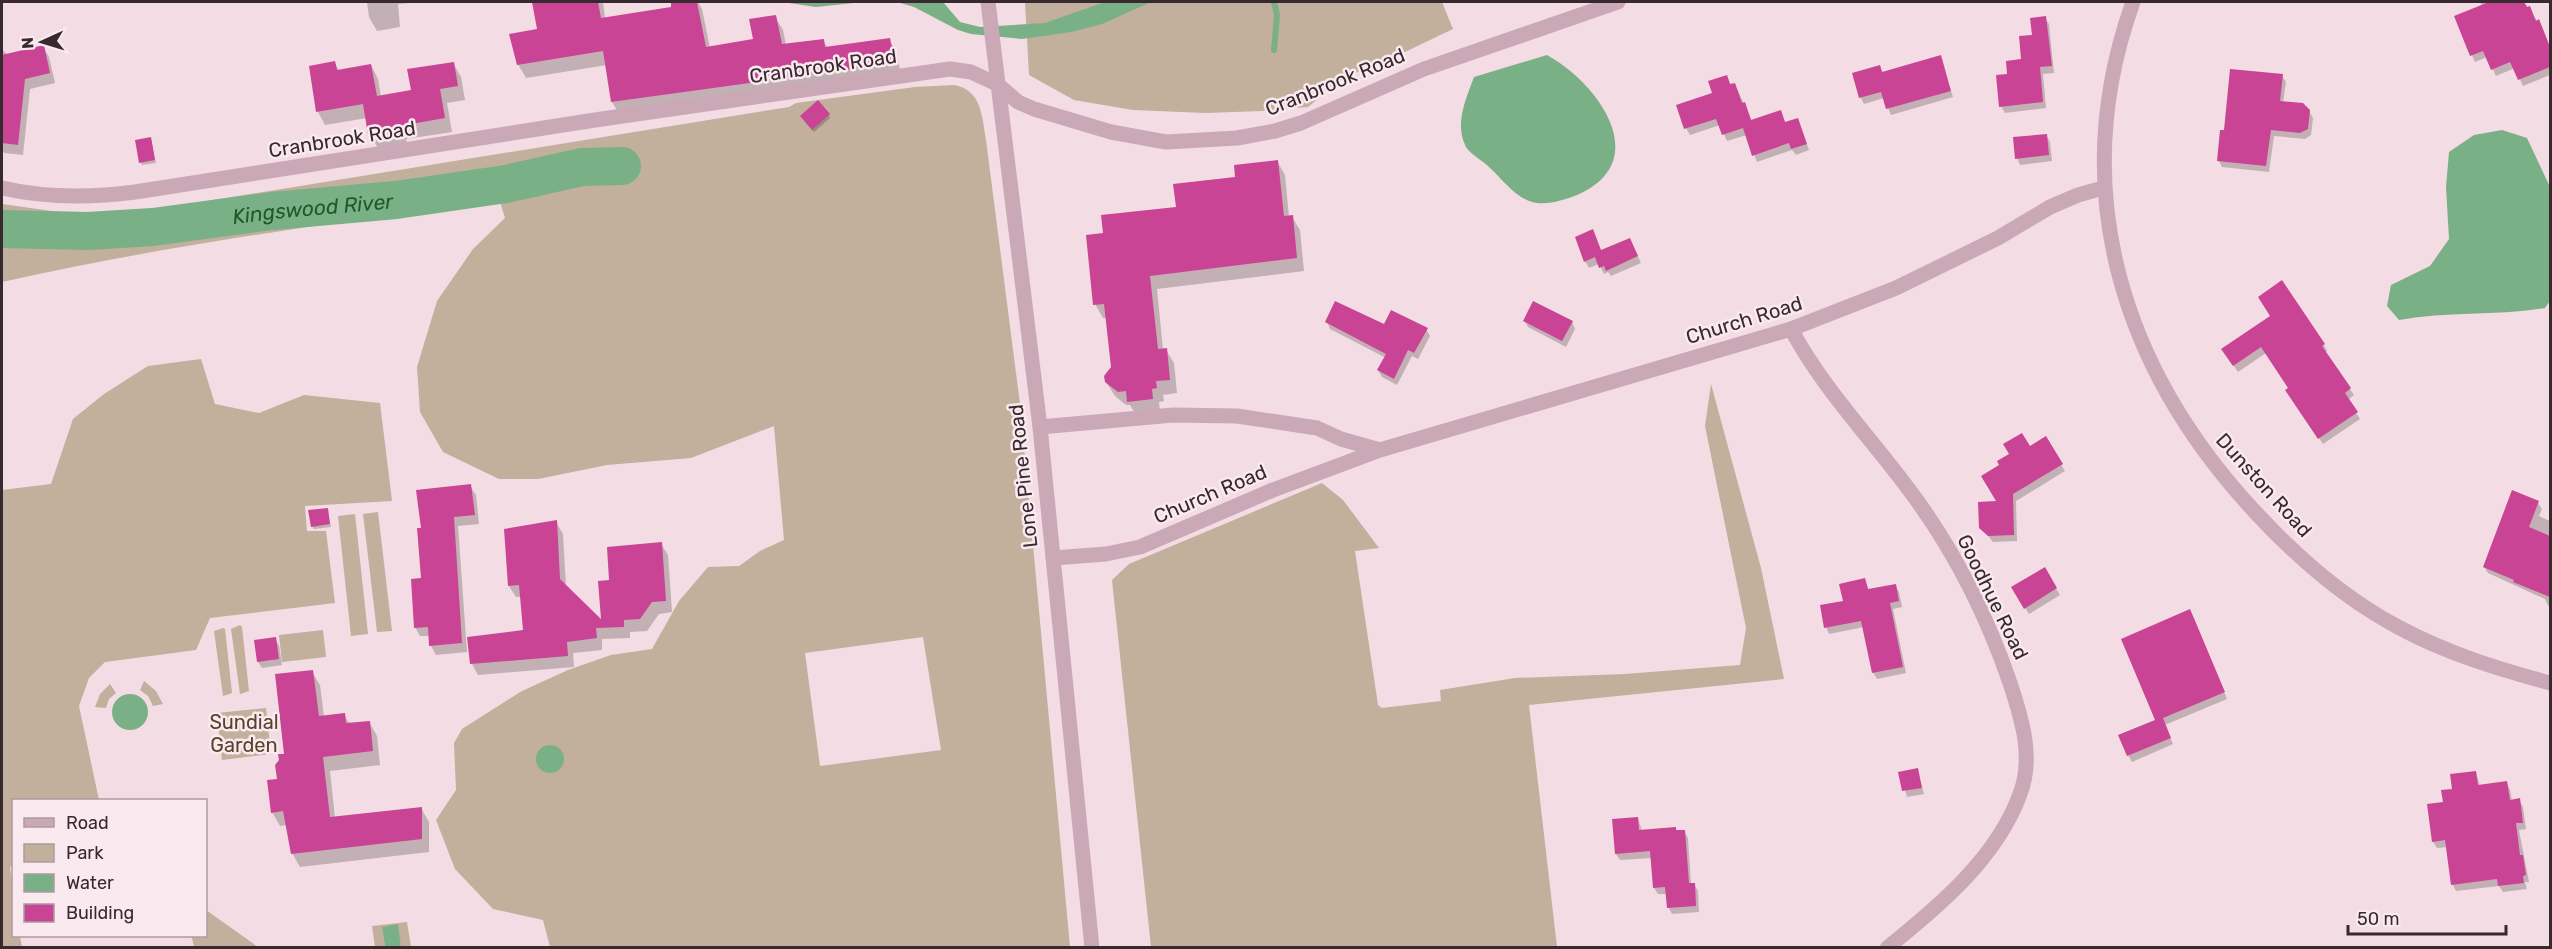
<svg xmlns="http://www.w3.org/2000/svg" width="2552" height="949" font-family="Rubik,sans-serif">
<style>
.green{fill:#c2af9c;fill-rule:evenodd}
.water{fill:#7ab085}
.shadow{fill:#0003}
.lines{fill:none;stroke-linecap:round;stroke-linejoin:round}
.stream{stroke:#7ab085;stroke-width:6}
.river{stroke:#7ab085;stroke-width:38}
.building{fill:#c94494}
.minor{stroke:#cba8b5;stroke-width:15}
.tertiary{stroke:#cba8b5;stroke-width:15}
.labels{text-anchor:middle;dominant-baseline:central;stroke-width:5;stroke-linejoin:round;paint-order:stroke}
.street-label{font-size:20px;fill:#382830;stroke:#fae9ee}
.park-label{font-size:20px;fill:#57422b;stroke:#fae9ee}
.water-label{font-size:21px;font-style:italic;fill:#1d5a2a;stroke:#fae9ee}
</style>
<rect width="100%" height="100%" fill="#f3dce3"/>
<path class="green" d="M1025 2H1442L1453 29 1384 62 1345 77 1308 107 1261 111 1206 113 1133 110 1074 100 1029 75Z
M954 85C982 90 982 117 986 140L1020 404 1070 947H550L543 920 493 909 455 869 436 820 456 790 454 743 462 729 522 691 568 670 611 655 652 649 679 601 708 567 739 566 760 551 784 540 774 426 691 458 607 465 538 479H499L443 452 420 412 417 367 437 301 473 249 505 218 499 198C333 224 165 245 2 282V204L102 218 789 107 796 103 915 87ZM923 637 941 750 820 766 805 653Z
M201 359 215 404 259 413 304 395 380 403 392 501 305 506 307 531H326L335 603 210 618 196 650 105 662 89 678 79 706 99 800H14L13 866 10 867 13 890 14 936H20L22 947H2V490L51 484 73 419 104 394 148 366Z
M1711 384 1761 568 1784 679 1529 705 1557 947H1151L1112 580 1129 564 1322 483 1343 500 1379 548 1355 551 1378 705 1382 708 1441 701 1440 690 1515 678 1625 674 1740 665 1746 628 1705 426Z
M378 512 392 631 377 632 363 514Z
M355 514 368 634 351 636 338 516Z
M240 625 242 627 249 691 240 694 231 629Z
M223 628 225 629 232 693 223 696 214 631Z
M323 630 326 657 282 662 279 635Z
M144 681 156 691 163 704 153 706 148 696 140 690Z
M110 684 116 693 109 699 106 708 95 707 100 694Z
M266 708 271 754 222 760 217 713Z
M206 910 258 947H194L192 938 188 936H206Z
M407 922 411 947H401L397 925 382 927 385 947H375L372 926Z"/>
<path class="water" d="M782 2H863L816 7Z
M897 2H943L960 22 980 27 1045 23 1105 2H1151L1102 24 1071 32 1022 39 971 34 958 30 914 7Z
M1547 55C1598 83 1655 161 1577 195 1564 200 1546 206 1532 202 1515 197 1502 179 1490 168 1484 161 1471 155 1466 147 1454 124 1466 99 1474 77Z
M2502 130 2527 138 2550 187V301L2545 308C2496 316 2448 311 2399 320L2387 306 2391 285 2430 266 2449 239 2446 187 2449 152 2474 135Z
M112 712a18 18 0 1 1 36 0a18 18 0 1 1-36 0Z
M536 759a14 14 0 1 1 28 0a14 14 0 1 1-28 0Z
M398 924 401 947H385L382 927Z"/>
<path class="shadow" d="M367 2H421L398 4 400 27 377 31 369 17Z
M534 2H603L605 18 673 8V2H698L702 9 710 48 754 41 775 17 783 30 786 45 823 41 828 48 889 40 897 53 901 76 620 115 612 102 607 65 526 78 518 64 538 31Z
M2480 2H2524L2542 28 2550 48V75L2523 86 2515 68 2496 76 2487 57 2475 62 2472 55 2482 6Z
M2045 18 2049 24 2054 73 2043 74 2046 108 2005 113 2001 106 2009 75 2023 61Z
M43 47 49 57 55 83 30 89 23 155 4 153 2 148V49L8 55Z
M1940 57 1953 97 1891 115 1884 98 1864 104 1861 98 1854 74 1880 66 1883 73Z
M335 63 339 71 371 65 378 79 381 97 413 92 453 63 461 77 465 100 447 103 452 132 406 139 407 143 378 148 370 134 367 118 325 125 318 112Z
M1727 76 1731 86 1734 85 1738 91 1752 121 1780 112 1786 124 1798 120 1809 150 1796 155 1792 150 1757 162 1747 135 1727 141 1720 125 1690 135 1686 128Z
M2282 76 2286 82 2283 103 2309 111 2313 118 2311 135 2305 139 2274 136 2269 172 2222 167 2219 161 2225 131Z
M829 115 830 118 814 132 803 119Z
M2046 135 2050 142 2052 161 2020 165 2017 158Z
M151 139 156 163 142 165 141 162Z
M1277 161 1285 175 1289 217H1292L1300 230 1304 271 1157 289 1163 350H1166L1174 363 1177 393 1163 395 1164 401 1159 402 1160 412 1136 415 1130 405H1126L1115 396 1106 382 1112 368 1107 318H1103L1095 304 1104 234 1177 209Z
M1593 231 1601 252 1633 246 1641 263 1611 276 1608 272 1604 274 1599 264 1589 268 1585 261Z
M2272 316 2324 345 2327 351 2325 353 2354 395 2348 400 2360 419 2323 444 2291 397 2290 389 2266 353 2238 372 2227 356Z
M1525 321 1572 322 1575 329 1566 347 1528 327Z
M1327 322 1426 329 1430 336 1418 359 1412 356 1397 385 1382 377 1378 370 1386 358 1330 329Z
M2045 438 2065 471 2016 501 2017 541 1993 542 1981 527 1998 503 2030 448Z
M470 486 476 495 479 524 458 526 467 652 436 655 431 646 430 636H420L415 627 423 579V529Z
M2538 503 2542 509 2539 516 2550 521V609L2545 599 2488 573 2484 567Z
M327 509 331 527 314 529 312 526Z
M556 522 563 534 566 587 603 623 611 582 661 544 668 555 672 612 659 614 647 631 630 632V638L602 639V650L573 653 574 667 478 675 472 664 524 631 522 597H516L509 586Z
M2044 569 2060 595 2029 614 2013 588Z
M1865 580 1869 591 1895 585 1899 592 1902 607 1893 609 1906 673 1877 679 1873 672 1864 627 1829 634 1826 627Z
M2194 618 2227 699 2165 725 2173 744 2132 762 2128 755 2157 721Z
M275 639 279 645 282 665 262 668 258 662Z
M312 672 320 685 324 717 344 715 350 724 369 722 377 736 380 765 330 771 335 818 421 808 429 822V852L300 867 292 853 287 825 280 826 272 812 278 780Z
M1917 770 1924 794 1907 797 1900 773Z
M2476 773 2480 786 2507 783 2510 790 2512 801 2519 800 2523 807 2526 829 2519 830 2529 882H2525L2527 889 2503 892 2499 886 2456 891 2453 885 2448 847 2437 848 2433 842 2445 804 2453 790Z
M1638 818 1642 831H1684L1688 838 1691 884H1694L1698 891 1699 912 1672 914 1669 908 1667 894H1658L1654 888 1652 858 1620 860 1616 854Z"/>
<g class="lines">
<path class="stream" d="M1274 50 1277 15 1274 2"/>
<path class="river" id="s1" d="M2 229 88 231 153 227 272 211 396 200 506 184 582 167 622 166"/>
</g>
<path class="building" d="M532 2H598L601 18 671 7V2H697L706 47 753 39 749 19 776 15 782 44 824 39 825 47 890 38 895 63 611 102 603 51 517 65 509 34 537 29Z
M2489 2H2524L2527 7 2530 6 2536 21 2539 19 2550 47V67L2518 80 2510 62 2491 70 2483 51 2470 56 2454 16Z
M2046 16 2052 66 2040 67 2043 102 1999 107 1996 75 2007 74 2006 61 2021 59 2019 36 2032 35 2030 18Z
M44 45 50 73 25 79 18 145 2 143V55Z
M1941 55 1951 91 1886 109 1881 92 1859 98 1852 73 1880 65 1882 72Z
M335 61 337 70 371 64 377 96 411 90 407 69 454 62 458 86 440 89 445 118 400 126V129L368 135 363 104 316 112 309 66Z
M2230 69 2283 74 2280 101 2303 103 2310 110 2308 129 2300 133 2271 130 2266 166 2217 161 2220 130H2224Z
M1727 75 1730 84 1735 83 1742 103 1745 102 1751 120 1781 110 1785 122 1798 118 1807 144 1791 149 1789 143 1752 156 1743 128 1722 135 1716 119 1684 129 1676 105 1712 93 1708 81Z
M818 100 830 114 812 130 800 116Z
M2047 134 2049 155 2015 159 2013 137Z
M151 137 155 160 139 163 135 140Z
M1278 160 1284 216 1293 215 1297 258 1150 276 1158 349 1167 348 1170 380 1156 381 1157 388 1152 389 1153 399 1127 402 1126 391 1118 392 1105 382 1104 376 1111 367 1104 304 1093 305 1086 235 1103 233 1101 215 1176 207 1173 184 1235 177 1234 165Z
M1593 229 1601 250 1630 238 1638 256 1606 271 1604 266 1599 268 1595 257 1584 262 1575 237Z
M2282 280 2325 344 2322 346 2351 388 2345 393 2358 412 2318 439 2285 390 2288 388 2261 347 2233 366 2221 349 2270 316 2258 297Z
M1335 301 1384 324 1391 310 1428 328 1414 353 1408 350 1394 379 1377 370 1386 354 1325 322Z
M1533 301 1573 321 1562 341 1523 321Z
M2022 433 2030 446 2046 436 2063 464 2013 494 2014 535 1988 536 1979 528 1978 502 1996 501 1981 476 1999 465 1997 461 2009 454 2003 444Z
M471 484 475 515 454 517 462 643 429 646 428 627 414 628 411 579 421 578 417 528H421L416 490Z
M2512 490 2539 501 2529 527 2550 536V597L2513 582 2514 580 2483 567Z
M328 508 330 524 311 527 308 510Z
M557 520 560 579 601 619 598 581 609 580 607 547 662 542 666 601 652 602 640 619 624 620V627L596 628 597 638 567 642 568 656 470 664 467 637 523 630 519 585 508 586 504 529Z
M2045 567 2057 588 2024 609 2011 587Z
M1865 578 1868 589 1896 584 1899 601 1890 603 1903 667 1872 673 1861 621 1824 628 1820 605 1843 601 1839 584Z
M2190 609 2225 692 2163 718 2171 738 2127 756 2118 735 2155 720 2121 639Z
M276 637 279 659 257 662 254 640Z
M313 670 319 716 345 713 346 723 370 721 373 751 323 757 330 817 422 807V839L291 854 283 811 271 813 267 780 277 779 275 765 279 760 278 754H284L275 674Z
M1918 768 1922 788 1902 791 1898 772Z
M2476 771 2478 785 2507 781 2510 800 2520 798 2523 823H2516L2520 855H2523L2526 875 2523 876 2524 883 2498 886 2497 879 2451 885 2445 840 2432 842 2427 804 2443 802 2441 790 2452 789 2450 774Z
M1638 817 1639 830 1676 827V830H1685L1689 883H1695L1696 906 1667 908 1665 887 1653 888 1650 851 1615 854 1612 819Z"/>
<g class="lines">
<path class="minor" d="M2133 2C2065 192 2123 371 2257 514 2298 558 2345 599 2398 627 2446 653 2498 669 2550 683
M1791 329C1822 387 1868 435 1907 487 1952 546 1986 613 2010 683 2022 719 2034 758 2020 794 1997 858 1938 907 1887 948
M1040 427 1173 415 1237 416 1317 428 1341 439 1380 450
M1053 558 1106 554 1140 547 1273 490 1380 450 1791 329 1896 288 1998 238 2050 207 2078 195 2103 188"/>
<path class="tertiary" d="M988 2 1040 427 1092 948
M2 188C46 198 90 198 135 192L595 120 950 69 971 72 997 84 1018 102 1034 109 1111 132 1166 142 1237 138 1275 131 1301 123 1424 69 1618 2"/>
</g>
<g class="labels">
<g class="street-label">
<text transform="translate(823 66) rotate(-8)">Cranbrook Road</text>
<text transform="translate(1335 82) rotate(-22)">Cranbrook Road</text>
<text transform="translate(342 139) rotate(-9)">Cranbrook Road</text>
<text transform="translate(1744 320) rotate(-17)">Church Road</text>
<text transform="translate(1023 476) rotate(-96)">Lone Pine Road</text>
<text transform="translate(2264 485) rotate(48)">Dunston Road</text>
<text transform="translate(1210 494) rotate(-23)">Church Road</text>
<text transform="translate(1993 597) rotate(64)">Goodhue Road</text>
</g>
<g class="park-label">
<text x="244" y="722">Sundial<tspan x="244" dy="23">Garden</tspan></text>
</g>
<g class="water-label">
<text stroke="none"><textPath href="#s1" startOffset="312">Kingswood River</textPath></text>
</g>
</g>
<rect width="2552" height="949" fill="none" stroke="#382830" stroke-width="6"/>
<rect x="12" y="799" width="195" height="138" fill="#fae9ee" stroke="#ac9ca2" stroke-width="1.5"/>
<rect x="24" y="818" width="30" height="9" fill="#cba8b5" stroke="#ac9ca2" stroke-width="1.5"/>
<text x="66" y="829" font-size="18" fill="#382830">Road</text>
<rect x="24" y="844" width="30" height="18" fill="#c2af9c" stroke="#ac9ca2" stroke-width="1.5"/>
<text x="66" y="859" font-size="18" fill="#382830">Park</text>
<rect x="24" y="874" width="30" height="18" fill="#7ab085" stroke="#ac9ca2" stroke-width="1.5"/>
<text x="66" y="889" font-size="18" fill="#382830">Water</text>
<rect x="24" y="904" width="30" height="18" fill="#c94494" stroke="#ac9ca2" stroke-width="1.5"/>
<text x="66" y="919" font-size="18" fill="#382830">Building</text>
<g transform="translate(42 42) rotate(266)" stroke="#fae9ee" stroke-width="4.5" paint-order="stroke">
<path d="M0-4.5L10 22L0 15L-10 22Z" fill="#382830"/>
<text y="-9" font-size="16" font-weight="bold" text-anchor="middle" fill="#382830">N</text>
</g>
<path d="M2348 925v9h158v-9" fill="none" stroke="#382830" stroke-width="3"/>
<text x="2357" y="925" font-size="18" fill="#382830" stroke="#fae9ee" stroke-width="4.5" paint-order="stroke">50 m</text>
</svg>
